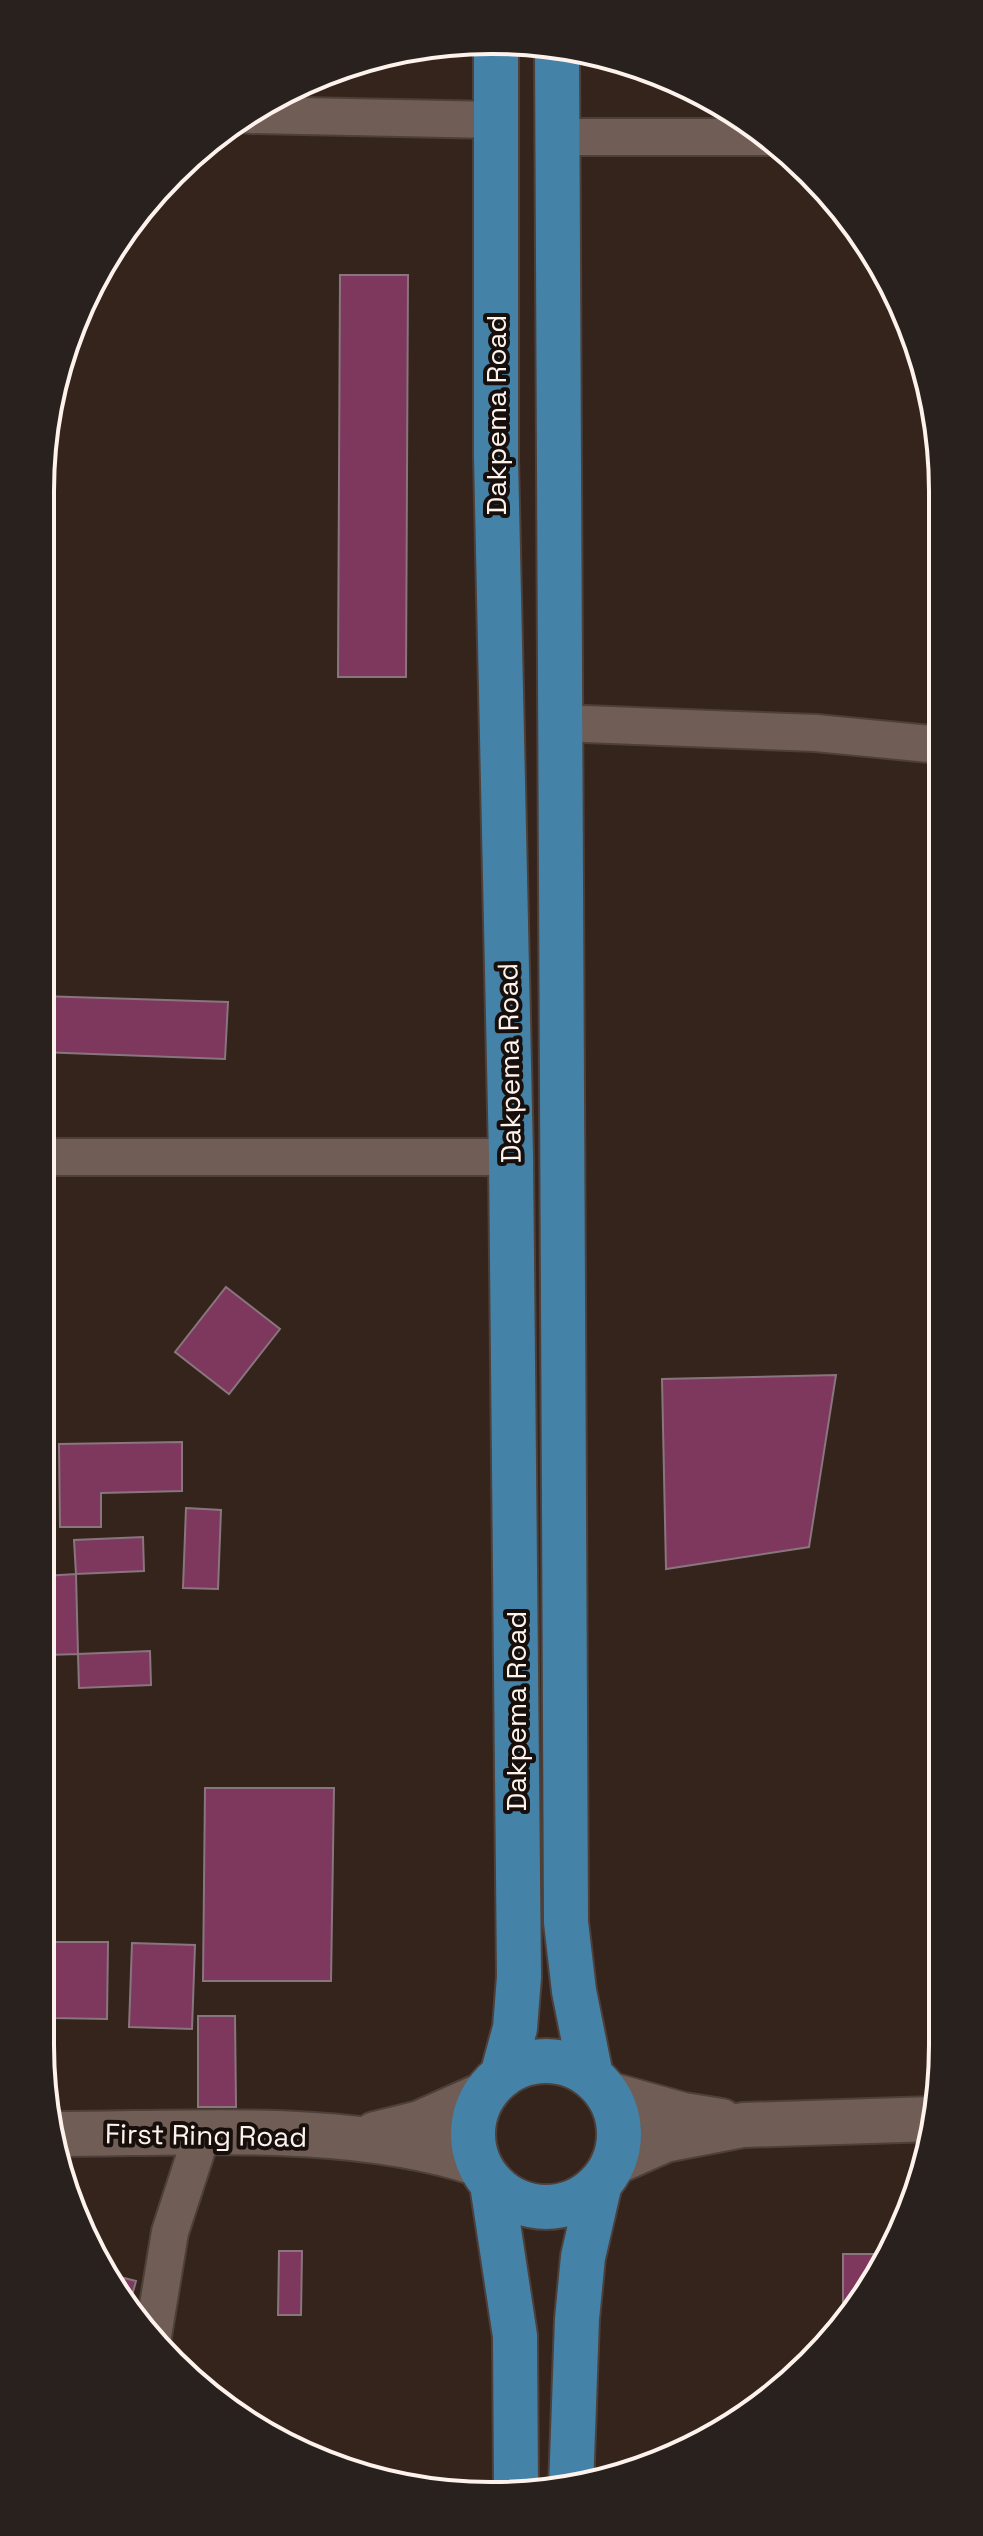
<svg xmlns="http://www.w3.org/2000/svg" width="983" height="2536" font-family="'Space Grotesk',sans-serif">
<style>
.building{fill:#7e375d;stroke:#89757e;stroke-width:2}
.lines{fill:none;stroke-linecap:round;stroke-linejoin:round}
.minor-casing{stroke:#4d3f39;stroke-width:40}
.tertiary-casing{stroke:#4d3f39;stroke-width:48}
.trunk-casing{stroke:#4d3f39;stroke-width:48}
.minor{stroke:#705d55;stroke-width:36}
.tertiary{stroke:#705d55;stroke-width:44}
.trunk{stroke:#4582a8;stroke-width:44}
.labels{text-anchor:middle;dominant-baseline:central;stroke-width:8;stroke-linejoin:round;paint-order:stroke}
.street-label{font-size:28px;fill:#fef2ed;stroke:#160f0b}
.rim{fill:none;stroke:#fef2ed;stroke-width:4}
</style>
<rect width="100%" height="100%" fill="#34241c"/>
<path class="building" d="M340 275H408L406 677H338Z
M40 996 228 1002 225 1059 40 1052Z
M226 1287 280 1329 229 1394 175 1352Z
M836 1375 809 1547 666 1569 662 1379Z
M182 1442V1491L101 1493V1527H60L59 1444Z
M186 1508 221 1510 218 1589 183 1588Z
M143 1537 144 1571 76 1574 74 1540Z
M76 1574 78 1654 47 1655 44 1576Z
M150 1651 151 1685 79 1688 78 1654Z
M40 1787H43L40 1923Z
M205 1788H334L331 1981H203Z
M54 1942H108L107 2019 53 2018Z
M132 1943 195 1945 192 2029 129 2027Z
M198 2016H235L236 2107H198Z
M279 2251H302L301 2315H278Z
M843 2254H882L850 2319 843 2325Z
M124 2278 136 2281 130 2303 121 2288Z"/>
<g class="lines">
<g class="minor-casing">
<path id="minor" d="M249 115 495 120
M557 137H766
M559 723 816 733 940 745
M40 1157H511
M152 2342 170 2232 202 2134"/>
</g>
<g class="tertiary-casing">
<path id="tertiary" d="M608 2094 683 2115 721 2121
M55 2134C191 2134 349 2121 479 2164
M375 2134 420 2123 485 2094
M613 2163 665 2140 743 2125 933 2119"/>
</g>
<g class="trunk-casing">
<path id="trunk" d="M496 48V457L511 1157 519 1977 515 2028 502 2076
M557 52 566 1922 574 1991 591 2076
M473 2134a73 73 0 1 1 146 0a73 73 0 1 1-146 0Z
M492 2184 515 2336 516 2489
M571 2488 577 2319 583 2257 600 2183"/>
</g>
<use href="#minor" class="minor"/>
<use href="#tertiary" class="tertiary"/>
<use href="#trunk" class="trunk"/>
</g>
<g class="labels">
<g class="street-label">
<text transform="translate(496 415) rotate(-90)">Dakpema Road</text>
<text transform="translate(509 1063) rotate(-91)">Dakpema Road</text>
<text transform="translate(516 1711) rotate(-90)">Dakpema Road</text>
<text transform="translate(206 2135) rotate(1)">First Ring Road</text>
</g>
</g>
<path d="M0 0H983V2536H0ZM491 54H492A437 437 0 0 1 929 491V2045A437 437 0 0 1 492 2482H491A437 437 0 0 1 54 2045V491A437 437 0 0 1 491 54Z" fill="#29211d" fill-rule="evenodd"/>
<path class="rim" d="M491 54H492A437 437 0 0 1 929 491V2045A437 437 0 0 1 492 2482H491A437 437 0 0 1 54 2045V491A437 437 0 0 1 491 54Z"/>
</svg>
